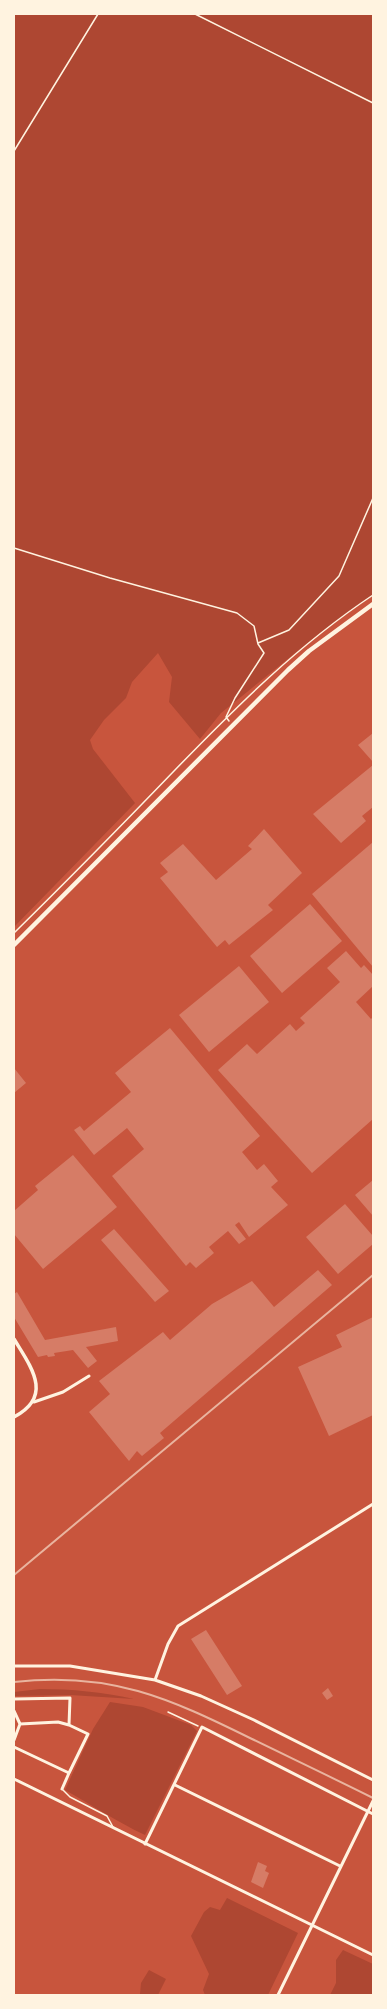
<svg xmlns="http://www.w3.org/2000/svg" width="387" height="2009" font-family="Merriweather,serif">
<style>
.green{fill:#ae4732}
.building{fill:#d67c66}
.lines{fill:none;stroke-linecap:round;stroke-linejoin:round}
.path{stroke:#fff3e0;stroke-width:1.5}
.service{stroke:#fff3e0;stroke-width:1.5}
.minor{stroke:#fff3e0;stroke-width:3}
.tertiary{stroke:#fff3e0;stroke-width:3.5}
.primary{stroke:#fff3e0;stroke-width:4.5}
.rail{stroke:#e9b49f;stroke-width:2}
</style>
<rect width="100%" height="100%" fill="#c8553d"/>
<path class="green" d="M14 14H373V595L320 633 221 713 200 739 169 702 172 677 158 653 132 682 126 698 104 720 90 740 93 749 135 803 14 927Z
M40 1689C72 1689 102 1692 134 1699L70 1695 14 1696V1692Z
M110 1702 143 1707 191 1725 197 1731 145 1835C117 1822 92 1805 65 1790L93 1729Z
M227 1898 298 1933 268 1995H205L203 1990 209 1974 191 1936 204 1912 210 1907 220 1910Z
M343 1950 373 1964V1995H330L336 1983V1960Z
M149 1970 166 1979 158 1995 140 1994 141 1983Z"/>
<path class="building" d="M373 733V762L358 745Z
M373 765V807L362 816 366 821 341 843 313 814Z
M264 829 302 873 268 905 273 910 229 945 225 940 217 947 160 878 168 872 160 863 183 844 216 880 252 849 248 846Z
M373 842V967L312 894Z
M310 904 342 941 282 993 250 956Z
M346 951 361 968 364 965 373 975V986L356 1002 371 1019 373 1017V1119L312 1173 218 1070 247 1044 257 1054 290 1024 296 1031 305 1023 300 1018 340 982 327 968Z
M239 966 269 1002 209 1052 179 1015Z
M170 1028 260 1136 242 1152 257 1170 264 1164 278 1181 271 1187 288 1205 249 1237 239 1222 235 1225 246 1239 239 1244 228 1231 209 1247 214 1253 196 1268 190 1262 186 1266 112 1176 144 1149 127 1128 94 1155 74 1130 80 1126 84 1131 131 1092 115 1073Z
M14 1068 26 1083 14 1093Z
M73 1155 117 1207 43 1269 14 1234V1211L38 1190 35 1186Z
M373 1180V1216L355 1195Z
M345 1204 373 1236V1244L338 1274 306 1237Z
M114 1229 169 1291 155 1302 101 1240Z
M318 1270 332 1285 160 1433 164 1438 142 1456 137 1451 129 1461 89 1412 110 1394 99 1381 163 1332 170 1340 212 1304 252 1281 274 1307Z
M17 1292 45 1340 116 1327 118 1341 86 1347 97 1361 88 1368 73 1350 54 1353 55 1356 48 1357 47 1355 38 1357 14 1317V1294Z
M373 1317V1415L329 1436 298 1367 342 1347 336 1335Z
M206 1630 242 1686 227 1695 191 1639Z
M328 1688 333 1696 327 1700 322 1693Z
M258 1862 267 1866 265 1871 269 1873 263 1888 251 1882Z"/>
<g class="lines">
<path class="path" d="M195 14 373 103
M14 151 98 14
M14 548 110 578 237 613 254 626 258 644 264 653 235 698 226 717 229 721
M258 643 289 630 339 576 373 498
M14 933C68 880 121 826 174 771 236 707 298 645 373 595
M168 1712 198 1726"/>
<path class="service" d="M62 1789 70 1797 107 1816 113 1827"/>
<path class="minor" d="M34 1402 63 1392 89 1376
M14 1666H70L155 1680 201 1696 254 1720 373 1780
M155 1680 168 1644 178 1626 373 1504
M14 1699 70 1698 69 1725 58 1722 20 1724
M14 1711 20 1724 14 1740
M69 1725 88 1734 69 1773
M14 1747 69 1773 62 1789
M14 1779 373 1955
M175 1785 340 1866
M145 1844 202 1727 373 1814
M278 1995 373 1801"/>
<path class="tertiary" d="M14 1339C31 1367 54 1396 14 1417"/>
<path class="primary" d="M14 945 288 670 309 651 373 604"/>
<path class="rail" d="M14 1575 373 1275
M14 1682C110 1671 169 1698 252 1739 293 1759 333 1778 373 1798"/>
</g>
<rect width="387" height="2009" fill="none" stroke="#fff3e0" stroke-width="30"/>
</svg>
